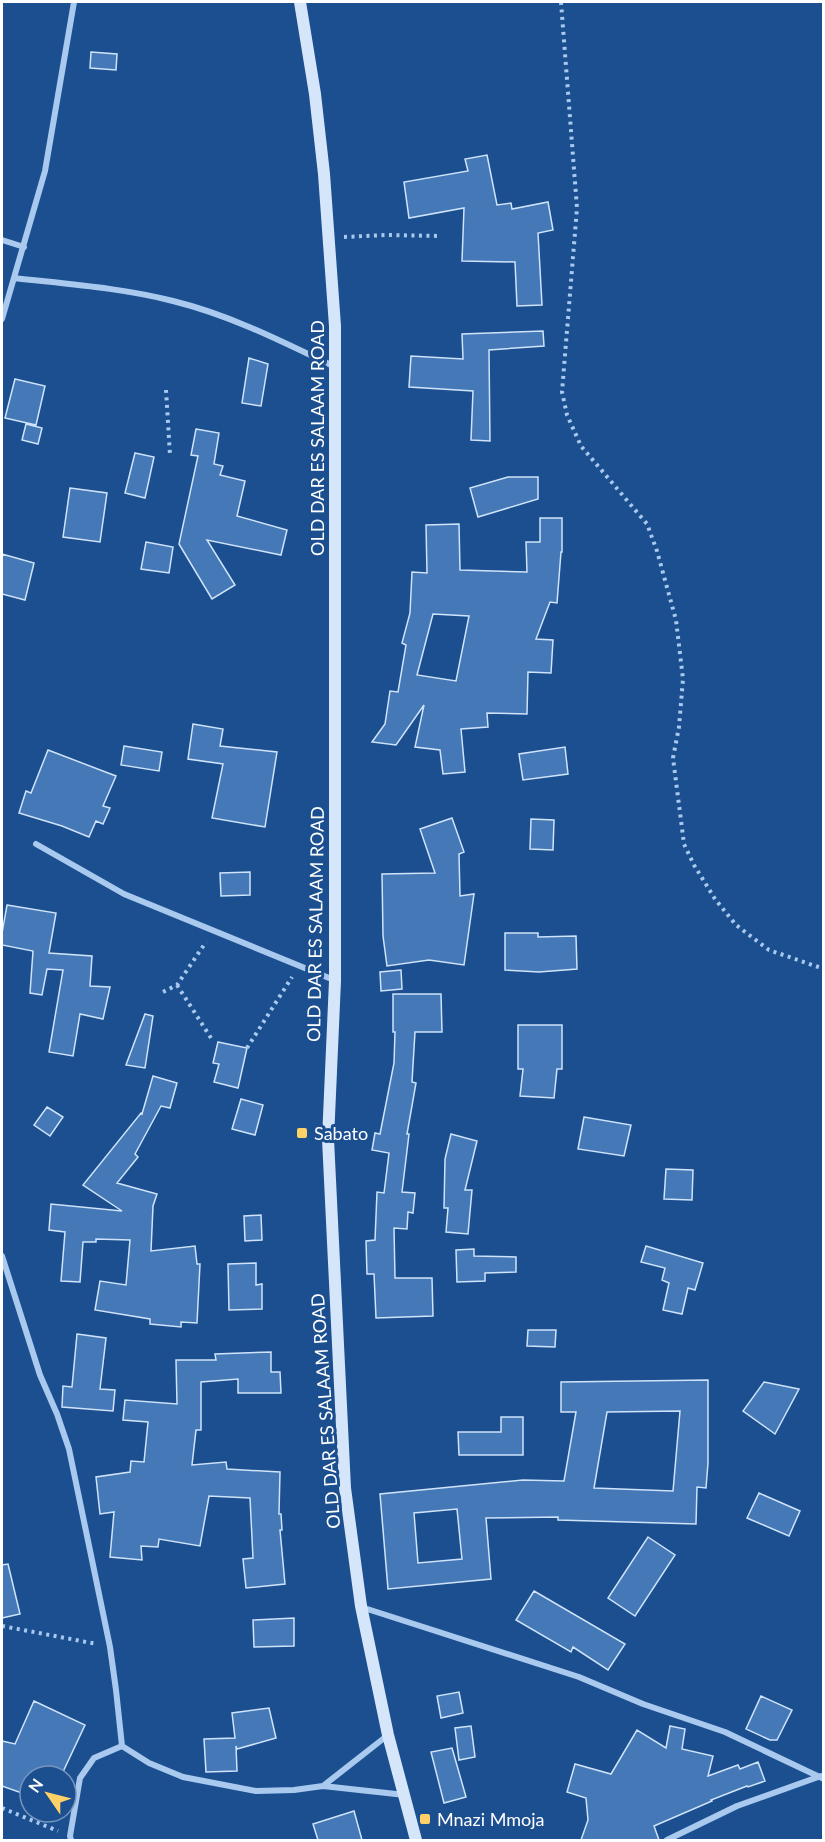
<svg xmlns="http://www.w3.org/2000/svg" width="825" height="1842" font-family="Lato,sans-serif">
<style>
.building{fill:#4478b7;stroke:#cfe3fa;stroke-width:1.5;fill-rule:evenodd}
.lines{fill:none;stroke-linecap:round;stroke-linejoin:round}
.path{stroke:#a9c9ee;stroke-width:4;stroke-dasharray:3 4.5;stroke-linecap:butt}
.street{stroke:#a9c9ee;stroke-width:6}
.secondary{stroke:#d6e6fa;stroke-width:12}
.poi-dot{fill:#ffd166;stroke:#1b4f8f;stroke-width:2}
.labels{text-anchor:middle;dominant-baseline:central;stroke-width:6;stroke-linejoin:round;paint-order:stroke}
.street-label{font-size:18px;fill:#fff;stroke:#1b4f8f}
.poi-label{font-size:18px;fill:#fff;stroke:#1b4f8f;text-anchor:start}
</style>
<rect width="100%" height="100%" fill="#1b4f8f"/>
<path class="building" d="M91 52 117 54 116 70 90 68Z
M487 155 497 205 511 203 512 209 548 202 553 230 538 233 542 305 517 306 515 262 462 261 464 208 409 218 404 182 468 171 465 159Z
M543 331 544 346 489 350 490 441 471 440 473 391 409 387 411 356 463 359 462 334Z
M249 358 268 364 261 406 242 403Z
M15 379 45 386 36 425 5 418Z
M26 424 42 428 38 444 22 440Z
M196 429 219 433 214 464 223 466 220 475 245 481 237 516 287 530 281 555 207 540 235 585 212 599 179 544 198 456 191 455Z
M135 453 154 457 145 498 125 493Z
M508 477H538V499L478 517 470 488Z
M70 488 107 493 100 542 63 537Z
M540 518H562V552H561L557 603 550 602 536 639 553 640 551 673 528 672 527 714 487 713 488 727 461 729 465 772 443 774 440 750 415 747 424 705 396 745 372 742 385 724 390 691 398 692 406 645 402 643 410 613 412 572 427 573 426 525 459 524 460 570 527 572 526 542H540ZM433 614 469 616 456 681 417 675Z
M146 542 173 547 169 573 141 569Z
M2 554 34 563 25 600 2 594Z
M193 724 223 729 220 746 277 752 265 827 212 818 223 764 188 759Z
M124 746 162 752 159 771 121 765Z
M565 747 568 774 523 780 519 754Z
M48 750 116 776 103 806 110 808 103 824 96 821 89 837 62 826 19 813 26 791 31 793Z
M452 818 464 852 459 854 460 896 474 894 464 965 429 960 387 966 383 936 382 874 435 873 420 829Z
M531 819 554 820 553 850 530 849Z
M250 872V895L221 896 220 873Z
M7 905 56 913 49 953 92 956 90 986 110 987 103 1019 80 1014 73 1056 49 1052 63 970 47 969 42 995 30 993 33 951 2 945V933Z
M505 933H538V937L576 936 577 969 539 972 505 970Z
M401 970 402 989 381 991 380 972Z
M393 994H441L442 1032H415L412 1082 416 1083 407 1134H409L402 1192 415 1193 413 1213 408 1212 407 1229 394 1228 395 1278H432L433 1316 376 1318 374 1274H367L366 1241 375 1240 377 1192 384 1193 389 1153 372 1150 375 1133 380 1134 394 1063 395 1032H393Z
M145 1014 153 1016 145 1068 126 1065Z
M518 1025H562V1069H557L554 1098 520 1096 523 1069H518Z
M218 1042 247 1048 238 1088 214 1082 219 1064 213 1063Z
M153 1076 177 1083 170 1108 161 1106 135 1154 138 1157 117 1183 157 1194 153 1206 151 1251 195 1246 197 1264H200L197 1323 181 1322V1327L150 1324V1319L95 1310 100 1281 126 1285 130 1240 96 1239V1242H83L80 1282 61 1281 65 1232 49 1230 51 1204 122 1211 83 1185 141 1113 142 1114Z
M241 1099 263 1105 255 1135 232 1129Z
M47 1107 63 1117 50 1136 34 1125Z
M584 1117 631 1125 624 1156 578 1149Z
M451 1134 477 1141 465 1190H472L468 1234 446 1232 448 1208H444L445 1159Z
M666 1169 693 1170 692 1200 664 1199Z
M261 1215 262 1240 245 1241 244 1216Z
M646 1246 703 1263 695 1290 688 1288 682 1314 663 1310 669 1283 662 1280 665 1268 641 1262Z
M474 1249V1256L516 1257V1272L485 1273V1281L457 1282 456 1250Z
M256 1263V1285L262 1284V1309L229 1310 228 1264Z
M528 1330H556L555 1347 527 1346Z
M77 1334 106 1338 100 1389 115 1390 113 1411 62 1407 63 1386 72 1387Z
M271 1352V1372H280L281 1393H238V1379L201 1382V1430H196L192 1465 226 1462 227 1469 280 1472 279 1514H281L282 1530H280L285 1584 246 1588 243 1559 253 1558 250 1498 209 1496 200 1546 159 1539 158 1547 141 1546 142 1560 110 1557 114 1512 100 1514 96 1477 130 1472 131 1461 144 1462 148 1422 123 1420 125 1400 177 1404 176 1360H216L215 1354Z
M708 1380V1463L706 1488 697 1487 696 1524 558 1520V1517L486 1518 491 1579 388 1589 380 1494 523 1480 564 1481 576 1412H561V1382ZM680 1411 673 1491 594 1488 607 1412ZM457 1509 462 1559 418 1563 414 1513Z
M764 1382 799 1389 775 1434 743 1411Z
M501 1417H523V1455H459L458 1432H501Z
M759 1493 800 1511 789 1536 747 1518Z
M648 1537 675 1555 635 1616 608 1598Z
M8 1564 20 1614 2 1618V1565Z
M534 1591 625 1644 608 1670 573 1647 571 1652 516 1620Z
M294 1618V1646L254 1647 253 1620Z
M459 1692 463 1713 441 1718 437 1696Z
M761 1696 792 1710 777 1740H770L746 1729Z
M34 1701 85 1725 61 1776H30V1796L2 1786V1741L15 1744Z
M269 1708 276 1738 237 1749 236 1746 237 1771 206 1772 204 1739 235 1738 232 1713Z
M471 1726 475 1757 459 1760 455 1728Z
M670 1726 685 1729 682 1749 713 1756 708 1776 738 1765 740 1769 758 1762 765 1781 748 1787 747 1786 711 1800 712 1801 654 1826 659 1840H581L588 1820 586 1798 567 1792 575 1764 611 1774 637 1730 666 1748Z
M452 1748 466 1797 444 1803 431 1752Z
M354 1811 362 1840H318L313 1824Z"/>
<g class="lines">
<path class="path" d="M561 2 577 208 562 392 567 415 581 446 647 524 657 551 676 620 683 679 679 727 673 758 684 844 694 865 715 899 736 925 769 950 824 969
M344 237 385 235 441 236
M166 390 170 455
M177 985 211 1038
M163 992 177 985 206 942
M247 1048 292 977
M2 1626 97 1644
M2 1808 58 1831"/>
<path class="street" d="M2 240 24 247
M14 278C67 284 122 288 173 301 230 315 283 342 335 367
M2 319 45 171 74 2
M36 844 124 894 334 980
M2 1256 40 1375 57 1414 69 1449 110 1647 116 1690 122 1746
M361 1607 579 1677 643 1704 725 1732 824 1779
M122 1746 149 1763 183 1777 256 1791 294 1790 323 1786 388 1735
M323 1786 405 1795
M71 1840 70 1836 80 1778 94 1758 122 1746
M667 1840 737 1806 821 1776"/>
<path class="secondary" d="M300 2 315 94 324 174 335 326V981L328 1139 345 1488 361 1606 388 1735 416 1840"/>
</g>
<g class="poi-dot">
<rect x="296" y="1127" width="12" height="12" rx="3"/>
<rect x="419" y="1813" width="12" height="12" rx="3"/>
</g>
<g class="labels">
<g class="street-label">
<text transform="translate(317 438) rotate(-90)">OLD DAR ES SALAAM ROAD</text>
<text transform="translate(315 924) rotate(-89)">OLD DAR ES SALAAM ROAD</text>
<text transform="translate(325 1411) rotate(-94)">OLD DAR ES SALAAM ROAD</text>
</g>
<g class="poi-label">
<text x="314" y="1133">Sabato</text>
<text x="437" y="1819">Mnazi Mmoja</text>
</g>
</g>
<rect width="825" height="1842" fill="none" stroke="#ffffff" stroke-width="6"/>
<g transform="translate(48 1794) rotate(305)"><circle r="28" fill="#1b4f8f" stroke="#7695bc" stroke-width="1.5"/>
<path d="M0-4.5L10 22L0 15L-10 22Z" fill="#ffd166"/>
<text y="-9" font-size="16" font-weight="bold" text-anchor="middle" fill="#ffffff">N</text>
</g>
</svg>
